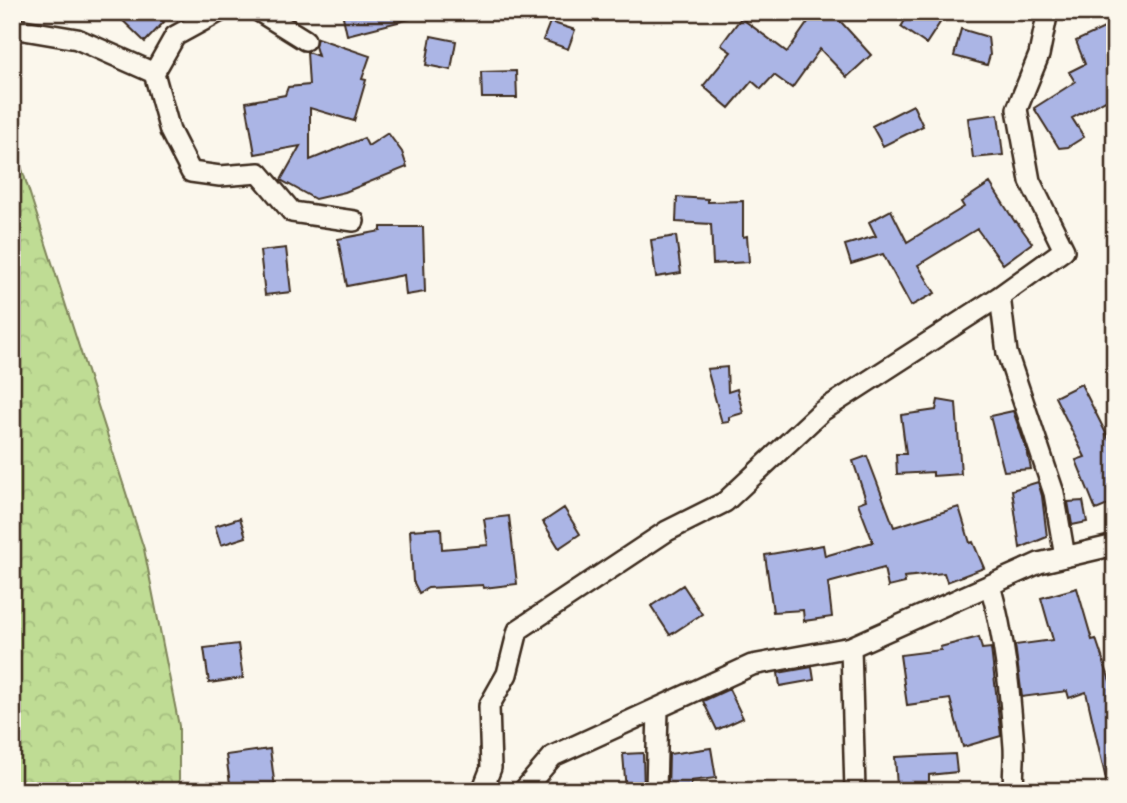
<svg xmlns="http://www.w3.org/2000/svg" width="1127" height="803" font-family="Dekko,sans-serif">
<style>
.forest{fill:url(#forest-crowns);stroke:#7d8359;stroke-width:2}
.building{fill:#abb5e5;stroke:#3b2a1e;stroke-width:2}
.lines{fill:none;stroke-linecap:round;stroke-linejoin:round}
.street-casing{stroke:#3b2a1e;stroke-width:24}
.street{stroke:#fbf7ec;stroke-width:19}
</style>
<defs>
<pattern id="forest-crowns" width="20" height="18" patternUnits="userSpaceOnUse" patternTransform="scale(1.75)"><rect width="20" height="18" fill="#bfdc94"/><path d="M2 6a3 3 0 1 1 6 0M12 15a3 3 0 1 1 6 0" fill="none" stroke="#a5bd7f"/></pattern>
</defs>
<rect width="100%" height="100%" fill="#fbf7ec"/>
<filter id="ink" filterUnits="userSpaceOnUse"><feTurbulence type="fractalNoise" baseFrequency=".0143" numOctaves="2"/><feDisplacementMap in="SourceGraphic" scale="14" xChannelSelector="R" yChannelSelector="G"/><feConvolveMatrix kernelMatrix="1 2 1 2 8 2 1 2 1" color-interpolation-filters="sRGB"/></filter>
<g filter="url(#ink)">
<path class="forest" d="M12 138 144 549 179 726V791H12Z"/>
<path class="building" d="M114 12H153L164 22 145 42Z
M342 12H410V19L347 35Z
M815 12H832L871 55 847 77 820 49 792 88 774 75 761 89 752 81 729 108 703 86 731 52 721 45 741 18 787 52Z
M910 12H947L926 44 901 27Z
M550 22 575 30 568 49 543 40Z
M1115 23V95L1072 118 1084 137 1068 147 1059 148 1034 108 1075 82 1069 72 1085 64 1076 41Z
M961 29 988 37 990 55 987 65 954 56Z
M431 36 456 41 451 70 426 65Z
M317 38 370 56 362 79 366 80 354 121 310 108V160L364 138 368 146 388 133 402 152 407 167 345 192 315 199 281 180 300 146 255 154 246 102 285 95 288 87 309 85 307 52 318 56 315 46Z
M516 71 517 98H482L481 72Z
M913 105 923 126 883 146 872 126Z
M998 114 1003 155 973 158 968 118Z
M990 183 1015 222 1016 221 1032 243 1003 264 977 229 918 265 935 293 911 306 883 254 851 264 845 245 876 236 869 222 891 210 907 242 964 207 961 202Z
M677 197 708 199V202L743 201V237L747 236 749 262 713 264 711 224 676 222Z
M381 227H423L425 292 406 295 404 275 347 286 338 239 381 231Z
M676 236 681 273 656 277 651 240Z
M286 248 291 292 265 295 260 251Z
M727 367 728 392 737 389 743 413 729 417V422L722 423 707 369Z
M1081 384 1115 451V502L1096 510 1076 460 1085 457 1055 397Z
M938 400 956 403 961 474 933 476V472L897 474 896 454H906L901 415 936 410Z
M1013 411 1027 450 1031 469 1004 471 990 416Z
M867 456 894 527 959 507 970 543 973 542 984 568 947 582 944 573 904 577 905 583 888 587 884 568 828 583 832 617 804 621 803 610 773 612 765 555 823 545 825 556 873 542 858 503 866 500 853 461Z
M1038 482 1042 496 1047 537 1020 548 1012 490Z
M1083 501 1087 522 1072 525 1068 502Z
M564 508 580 534 559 548 543 522Z
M509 516 517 584 484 588 483 585 428 588 419 593 413 581 410 530 441 528 442 549 488 545 484 519Z
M240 518 246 537 221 545 215 526Z
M683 585 702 614 670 635 651 606Z
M1077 588 1092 640 1096 639 1115 696V783L1107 784 1086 692 1069 698 1067 691 1022 697 1015 645 1053 640 1041 598Z
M979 637 982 649 991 648 1001 736 963 747 950 699 907 705 900 655 941 650 940 647Z
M238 644 243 678 209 683 204 648Z
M812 667 814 680 780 686 778 673Z
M729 689 743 718 717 730 703 701Z
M711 748 716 778 691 781V791H668L669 754Z
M270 749 275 788 231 791 226 755Z
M643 753 644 791H626L623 754Z
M955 754 957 772 929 775V785L897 787 895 757Z"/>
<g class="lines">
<g class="street-casing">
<path id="street" d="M260 12 305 40
M12 28 77 39 154 73 170 131 191 172 220 176 259 173 292 212 354 221
M154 73 175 36 219 12
M1000 296 1007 353 1054 493 1065 557
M990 585C1005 638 1010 692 1014 747 1015 762 1012 776 1014 791
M851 647 855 791
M482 791 491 768 489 706 507 674 518 630 667 531 725 502 822 411 1000 296 1064 250 1030 181 1017 109 1039 55 1047 16 1045 12
M523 791 553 756 752 665 851 647 1039 563 1115 545
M656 791 658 708"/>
</g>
<use href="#street" class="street"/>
</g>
</g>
<rect width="1127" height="803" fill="none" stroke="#fbf7ec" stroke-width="42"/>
<rect x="21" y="21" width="1085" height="761" fill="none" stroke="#3b2a1e" stroke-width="2.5" filter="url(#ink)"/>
</svg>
